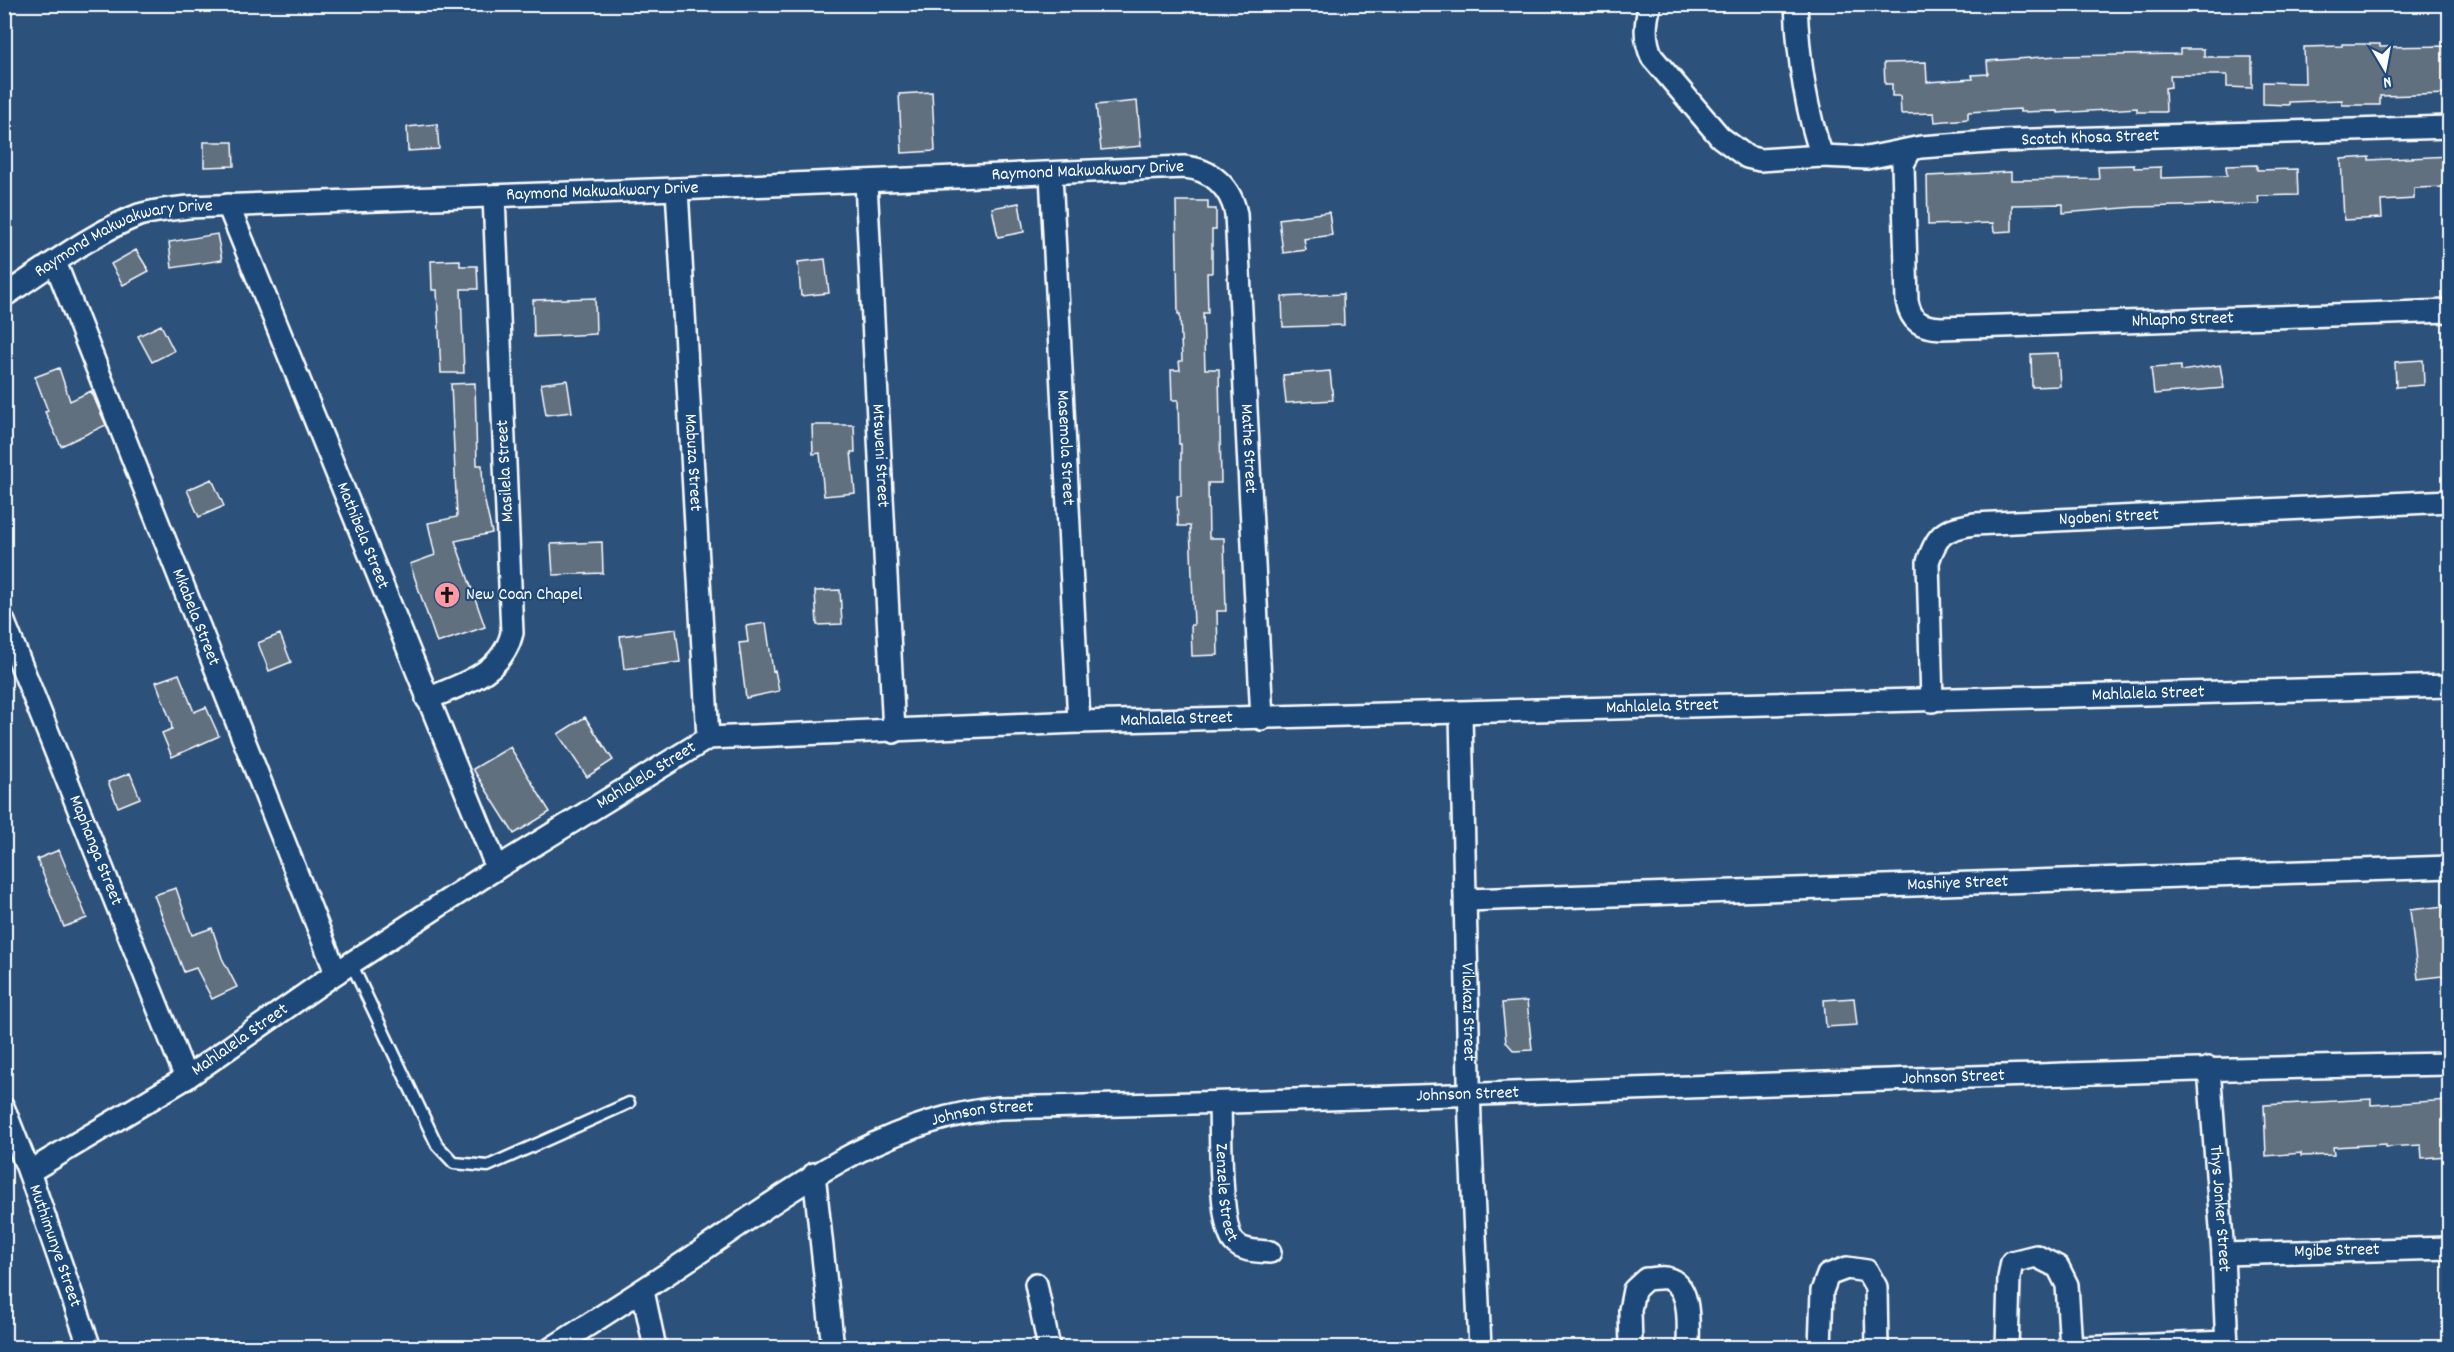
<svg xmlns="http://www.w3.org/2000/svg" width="2454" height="1352" font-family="Dekko,sans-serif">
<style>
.building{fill:#606f7f;stroke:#fff;stroke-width:1.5}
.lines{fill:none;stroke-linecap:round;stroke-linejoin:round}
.service-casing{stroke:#fff;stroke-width:15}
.minor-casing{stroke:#fff;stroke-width:26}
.service{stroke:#1f4a7a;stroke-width:10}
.minor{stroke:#1f4a7a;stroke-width:21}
.labels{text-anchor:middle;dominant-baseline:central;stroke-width:4.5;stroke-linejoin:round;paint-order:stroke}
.street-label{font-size:18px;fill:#fff;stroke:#1f4a7a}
.poi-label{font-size:18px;fill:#fff;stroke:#1f4a7a;text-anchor:start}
</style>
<rect width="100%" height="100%" fill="#2c517b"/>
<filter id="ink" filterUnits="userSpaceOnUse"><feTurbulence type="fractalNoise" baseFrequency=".0167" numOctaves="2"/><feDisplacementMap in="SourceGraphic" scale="12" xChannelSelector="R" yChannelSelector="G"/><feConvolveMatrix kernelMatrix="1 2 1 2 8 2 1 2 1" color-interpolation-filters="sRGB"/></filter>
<g filter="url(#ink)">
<path class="building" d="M2342 44H2380V47L2450 46V94L2380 96V105H2342V100L2289 102V105L2263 104V82L2305 83 2304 47 2342 46Z
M2180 49H2204V57H2252V88L2227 87V75H2170L2171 87 2165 88 2166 112H2137V108L2058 113V111L2020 112V109L1968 112V119L1935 122 1934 113 1901 114 1900 96H1892V84H1885L1884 63 1926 62 1927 82 1973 79 1972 75 1988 74 1987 61 2057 56 2180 54Z
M932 92 935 151 902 153 899 94Z
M1137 101 1141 146 1101 150 1096 105Z
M437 124 439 149 408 151 407 127Z
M204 142H233L234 166 204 167Z
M2450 156V187L2414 188V199L2381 201 2382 218 2344 220 2341 159 2369 157V160Z
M2134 165V168L2161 167V178L2227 176 2226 166 2257 165V170L2297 169 2298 195 2258 196 2259 204 2136 207 2063 213V204L2012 205V231L1994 232 1993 223 1928 225 1927 176 2011 172V180L2099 179 2098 166Z
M1176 201H1208V209H1216V230H1212V273H1207L1208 313H1203L1205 369H1219L1221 483H1208L1209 538H1224L1226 611H1217L1218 655 1192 656 1191 625H1194L1190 526H1178L1177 496H1181V444H1179L1178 400H1172L1171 370H1180L1179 361H1182L1180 314H1178Z
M1019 203 1024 232 998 237 992 208Z
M1329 212 1332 235 1304 239 1306 250 1283 253 1279 219Z
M217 234 222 260 172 268 169 242Z
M136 250 149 271 123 285 111 264Z
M825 259 829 293 801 296 798 262Z
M460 260V266H477L478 289H461L464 373H441L437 290H432L431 261Z
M1343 294 1344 325 1283 327 1282 297Z
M595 298 596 334 534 337 533 300Z
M161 325 174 351 152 362 138 336Z
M2058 353 2060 386 2032 387 2031 354Z
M2423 360 2424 385 2396 387 2395 362Z
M2220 365 2224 388 2154 394 2151 368 2181 366V371Z
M59 368 70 401 91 391 106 425 61 446 45 412 48 411 35 377Z
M1330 371 1333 400 1286 403 1283 375Z
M567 380 572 412 546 415 541 384Z
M475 383 477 465H482L483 493 492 533 455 541 485 627 437 643 410 564 435 555 428 523 457 517 451 384Z
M812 425H854L855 452H851L855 493 824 496 820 453 813 454Z
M212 479 224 506 199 517 187 490Z
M602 542 603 573 553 575 551 544Z
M840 590 842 624 817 625 815 591Z
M766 623 773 671 775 670 779 691 746 698 739 643 748 642 746 626Z
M676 629 680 662 624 669 620 636Z
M280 634 291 662 269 671 258 643Z
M179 674 194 712 206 707 219 736 172 757 162 733 172 729 171 722 156 682Z
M585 717 613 760 587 777 558 734Z
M510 747 550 812 514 834 473 769Z
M130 773 140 798 118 807 108 782Z
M59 850 87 918 64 927 37 859Z
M176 888 192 935 212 928 222 958 237 987 212 999 196 968 184 972 154 895Z
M2444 906 2450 949V975L2418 979 2410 910Z
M1854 998 1857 1025 1826 1027 1824 1000Z
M1527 1001 1532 1050 1514 1051 1506 1042 1502 1003Z
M2371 1099V1105L2450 1100V1140H2446L2447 1156 2422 1158 2421 1145 2386 1147V1144L2333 1147 2334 1155 2301 1156V1153L2266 1156 2264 1105Z"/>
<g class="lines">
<g class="service-casing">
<path id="service" d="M351 963 437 1145 454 1163 488 1166 629 1103"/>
</g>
<g class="minor-casing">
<g id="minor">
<path id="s1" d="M1650 4C1645 24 1644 39 1652 57L1720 137 1747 157 1760 160 1822 156 1867 158 1921 147 2002 141 2450 127"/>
<path d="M1796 4C1798 55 1805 108 1822 156"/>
<path id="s2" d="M1910 151 1903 164 1907 301C1911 322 1921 327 1941 328L2450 311"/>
<path id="s3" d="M1051 174 1079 722"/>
<path id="s4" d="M866 182 894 732"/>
<path id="s5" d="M677 189 708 738"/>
<path id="s6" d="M228 205 497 868"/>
<path id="s7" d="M55 262 336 973"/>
<path id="s8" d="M4 296C45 269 94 232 139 215 155 210 173 209 189 207L677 189 1184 167C1212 169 1231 188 1236 214L1262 719"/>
<path id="s9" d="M4 622 186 1078"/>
<path d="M427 699C462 684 502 674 512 633L494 196"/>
<path id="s10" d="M1932 701 1928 562C1937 533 1945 529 1974 524L2450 501"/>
<path id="s11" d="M1461 714 1470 1123 1480 1348"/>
<path id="s12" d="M1466 900 2450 867"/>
<path id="s13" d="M2209 1068 2223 1254 2227 1348"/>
<path id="s14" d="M1220 1103C1221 1130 1219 1225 1234 1242 1243 1252 1258 1251 1270 1252"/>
<path id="s15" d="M4 1109 29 1172 90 1348"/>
<path id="s16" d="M29 1172 186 1078 336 973 497 868 708 738 1079 722 2450 686"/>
<path d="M814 1174 833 1348"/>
<path id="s17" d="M2223 1254 2450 1248"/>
<path d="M1036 1284 1049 1348"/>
<path d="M643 1291 655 1348"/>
<path id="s18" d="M552 1348C605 1314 658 1281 710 1245 800 1184 887 1119 999 1108 1483 1098 1966 1073 2450 1064"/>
<path d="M1631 1348 1630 1310 1634 1290 1646 1279C1652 1279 1660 1277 1666 1278 1693 1284 1688 1327 1688 1348"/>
<path d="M1820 1348 1822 1291 1828 1275 1847 1268 1867 1271 1876 1287 1877 1348"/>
<path d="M2007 1348 2009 1278 2012 1262 2036 1256 2058 1267 2067 1285 2071 1348"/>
<path d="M2078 1348 2227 1342"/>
</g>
</g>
<use href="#service" class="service"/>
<use href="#minor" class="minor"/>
</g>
</g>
<defs>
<g id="church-disc" transform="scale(1.35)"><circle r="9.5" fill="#ff9aa2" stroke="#1f4a7a"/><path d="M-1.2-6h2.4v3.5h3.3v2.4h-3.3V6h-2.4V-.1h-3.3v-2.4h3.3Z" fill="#111"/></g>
</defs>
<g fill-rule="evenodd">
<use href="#church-disc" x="447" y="595"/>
</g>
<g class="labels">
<g class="street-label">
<text stroke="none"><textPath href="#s1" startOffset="538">Scotch Khosa Street</textPath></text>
<text stroke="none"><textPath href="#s8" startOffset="1108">Raymond Makwakwary Drive</textPath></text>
<text stroke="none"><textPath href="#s8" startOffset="622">Raymond Makwakwary Drive</textPath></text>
<text stroke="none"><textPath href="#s8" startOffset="136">Raymond Makwakwary Drive</textPath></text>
<text stroke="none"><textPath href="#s2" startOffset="442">Nhlapho Street</textPath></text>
<text stroke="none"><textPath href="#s3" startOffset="274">Masemola Street</textPath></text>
<text stroke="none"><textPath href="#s8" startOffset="1515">Mathe Street</textPath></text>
<text stroke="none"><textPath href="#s4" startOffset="274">Mtsweni Street</textPath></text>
<text stroke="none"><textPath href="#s5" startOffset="274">Mabuza Street</textPath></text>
<text transform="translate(506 471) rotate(-93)">Masilela Street</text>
<text stroke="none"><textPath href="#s10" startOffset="339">Ngobeni Street</textPath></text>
<text stroke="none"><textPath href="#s6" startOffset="357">Mathibela Street</textPath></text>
<text stroke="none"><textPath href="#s7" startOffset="382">Mkabela Street</textPath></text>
<text stroke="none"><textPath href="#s16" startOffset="2247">Mahlalela Street</textPath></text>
<text stroke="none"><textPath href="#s16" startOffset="1761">Mahlalela Street</textPath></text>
<text stroke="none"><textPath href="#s16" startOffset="1275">Mahlalela Street</textPath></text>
<text stroke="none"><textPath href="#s16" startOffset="734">Mahlalela Street</textPath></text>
<text stroke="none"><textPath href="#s9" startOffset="246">Maphanga Street</textPath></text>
<text stroke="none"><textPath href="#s12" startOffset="492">Mashiye Street</textPath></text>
<text stroke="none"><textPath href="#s11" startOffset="298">Vilakazi Street</textPath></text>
<text stroke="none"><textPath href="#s16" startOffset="249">Mahlalela Street</textPath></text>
<text stroke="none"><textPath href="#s18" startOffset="1467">Johnson Street</textPath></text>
<text stroke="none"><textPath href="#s18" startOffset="981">Johnson Street</textPath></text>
<text stroke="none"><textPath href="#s18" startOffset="495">Johnson Street</textPath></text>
<text stroke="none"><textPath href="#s14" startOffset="90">Zenzele Street</textPath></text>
<text stroke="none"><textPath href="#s13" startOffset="141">Thys Jonker Street</textPath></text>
<text stroke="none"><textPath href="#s15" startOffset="146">Muthimunye Street</textPath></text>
<text stroke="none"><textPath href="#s17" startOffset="114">Mgibe Street</textPath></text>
</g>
<g class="poi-label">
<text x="466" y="595">New Coan Chapel</text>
</g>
</g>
<rect width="2454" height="1352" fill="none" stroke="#1f4a7a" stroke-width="24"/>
<rect x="12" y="12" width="2430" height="1328" fill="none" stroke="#fff" stroke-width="2" filter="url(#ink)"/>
<g transform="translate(2385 69) rotate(170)" stroke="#1f4a7a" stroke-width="4.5" paint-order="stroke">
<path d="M0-4.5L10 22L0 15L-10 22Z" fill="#ffffff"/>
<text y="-9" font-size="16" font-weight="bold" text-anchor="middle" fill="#ffffff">N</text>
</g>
</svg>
